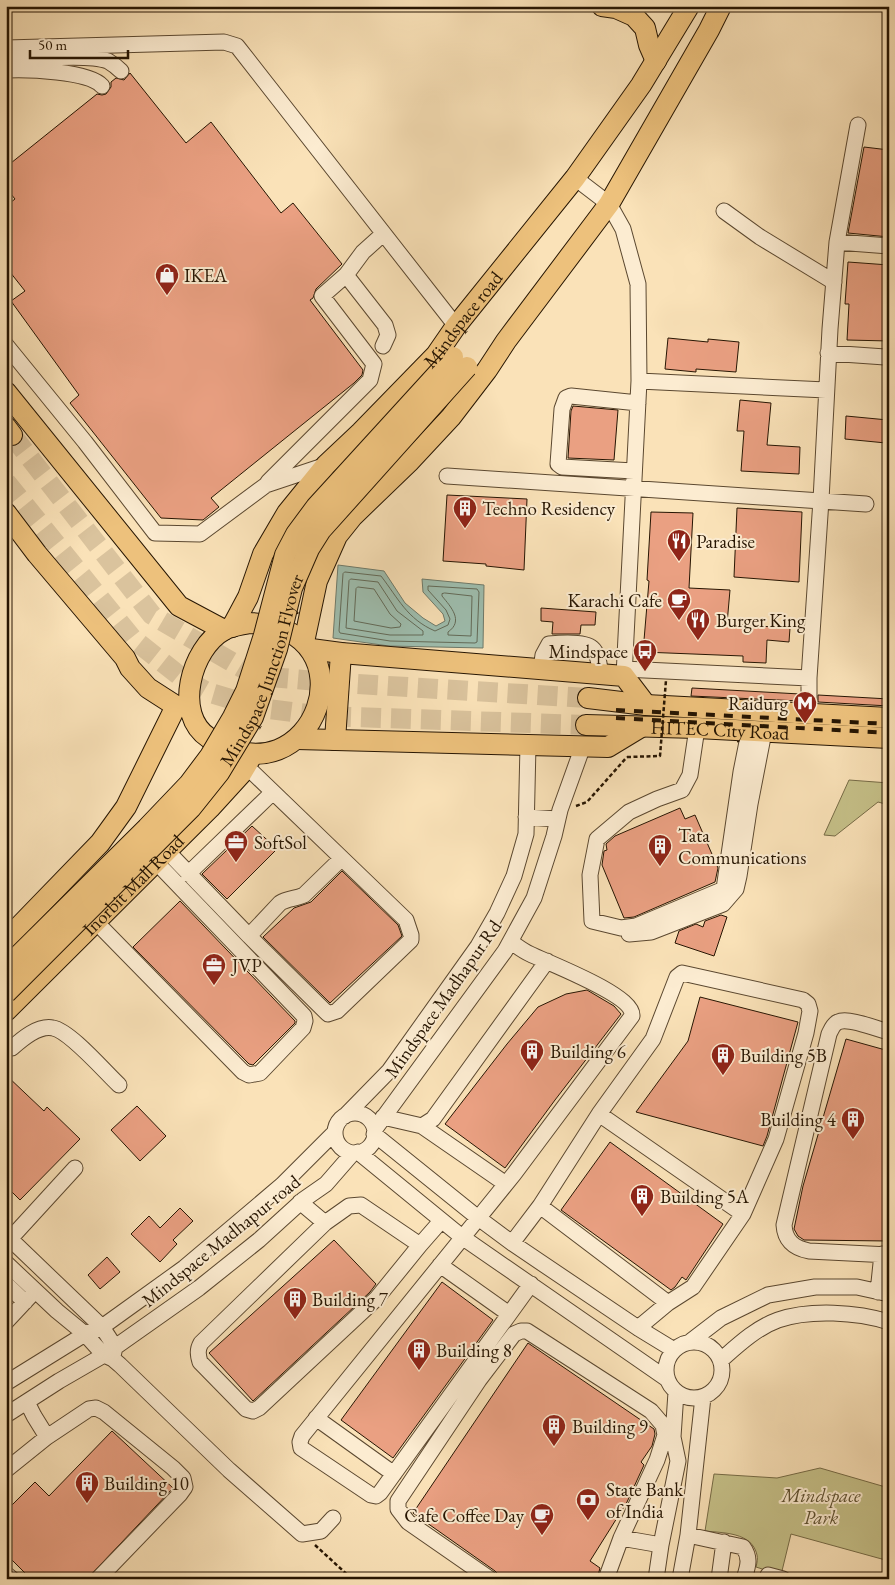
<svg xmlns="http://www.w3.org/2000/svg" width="895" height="1585" font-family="'EB Garamond',serif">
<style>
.green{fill:#c6c189;stroke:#766b46}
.water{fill:#9ebeaf;stroke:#6e7a6a}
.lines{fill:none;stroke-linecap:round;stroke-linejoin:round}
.shore{stroke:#626a58;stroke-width:1}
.building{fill:#eaa082;stroke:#261502}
.major-tunnel{stroke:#dac39d;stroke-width:20;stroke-dasharray:20 10;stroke-linecap:butt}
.minor-casing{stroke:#5b4830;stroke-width:17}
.major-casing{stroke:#261502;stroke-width:22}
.path{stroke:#261502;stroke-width:2.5;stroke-dasharray:4 2.5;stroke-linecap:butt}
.minor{stroke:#fcecd1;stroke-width:15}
.major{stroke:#edc17c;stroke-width:20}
.rail{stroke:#261502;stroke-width:4;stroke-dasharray:9 9;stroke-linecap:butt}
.major-bridge-casing{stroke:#261502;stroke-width:22;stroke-linecap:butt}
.path-bridge{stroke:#261502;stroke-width:2.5;stroke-dasharray:4 2.5;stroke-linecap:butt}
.major-bridge{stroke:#edc17c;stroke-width:20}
.labels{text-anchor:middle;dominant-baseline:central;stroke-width:4;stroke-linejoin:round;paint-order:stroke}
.poi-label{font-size:19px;fill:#261502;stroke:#fcecd1;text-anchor:start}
.street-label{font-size:19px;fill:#261502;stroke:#fcecd1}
.park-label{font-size:19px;font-style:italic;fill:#5e5131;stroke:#fcecd1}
</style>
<rect width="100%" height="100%" fill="#fae2b8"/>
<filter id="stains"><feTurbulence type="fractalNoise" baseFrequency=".004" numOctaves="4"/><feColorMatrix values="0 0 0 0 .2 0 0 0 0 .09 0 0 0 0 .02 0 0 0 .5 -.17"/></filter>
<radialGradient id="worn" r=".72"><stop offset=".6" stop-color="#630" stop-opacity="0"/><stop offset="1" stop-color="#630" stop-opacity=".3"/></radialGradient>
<path class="green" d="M849 780 889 783V805L878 802 835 836 824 835Z
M820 1468 889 1488V1561L791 1534 781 1575 756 1567C757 1563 758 1558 757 1555 752 1532 723 1533 705 1531L714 1474 777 1478Z"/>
<path class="water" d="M338 565 384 571 405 603 423 618 436 626 445 621 443 614 423 592 422 579 484 585 483 648 389 646 333 638Z"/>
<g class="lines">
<path class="shore" d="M345 572 381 576C398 598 407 619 435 631L448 625 450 619 446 610 428 590V586L477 589 479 592 477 642 475 643 390 641 340 633 339 631 343 574Z
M351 579 378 582 397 611 423 631V635H390L346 628 349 581Z
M358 587 374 589 390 614 401 624 400 627 391 628 354 621 356 589Z
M445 593 472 596 471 636 448 635V632C464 621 451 607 442 596V594Z"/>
</g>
<path class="building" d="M130 73 186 143 211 122 281 213 293 203 342 264 316 289 313 298 310 300 363 370 362 375 354 383 211 498 219 507 203 520 161 518 70 403 79 395 11 301 25 291 6 267V206L15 199 6 188V167L97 94 102 95 106 94 111 87V82L116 78 124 80Z
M864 147 889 150V237L848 233Z
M848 262 889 265V341L847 340 849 304H845Z
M668 338 708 342V339L739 342 736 372 696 369V372L665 369Z
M740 400 771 403 767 445 800 447 799 474 741 471 744 431H737Z
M573 406 618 410 614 460 568 458 571 411Z
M846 416 888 420 886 443 845 439Z
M447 495 527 499 524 570 486 566V564L443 561Z
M737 508 802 512 799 582 734 577Z
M651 512 693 513 689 588 730 590 727 624 790 628 789 642 767 640 766 663 743 662V656L643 652 649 581 647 580Z
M541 608 596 612 595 625H581L580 634H552L553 622 541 621Z
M692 688 800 694V701L691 696Z
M818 695 889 699V706L818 702Z
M680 808 685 819 695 815 718 868 715 882 634 917 624 918 602 865 604 851 607 850 606 844 615 836Z
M252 826 277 849 227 899 202 874Z
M342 871 398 925 402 936 330 1003 263 937 294 908 311 902Z
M180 901 295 1021V1023L253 1065 249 1064 133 947Z
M721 915 727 917 714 956 675 943 679 931 696 924 703 927 705 921Z
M587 990 614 1006 621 1014 555 1100 505 1168 445 1124 507 1044 538 1007 566 994Z
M700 997 798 1022 767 1136 763 1146 636 1112 688 1041Z
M846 1039 889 1051 888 1241 804 1240 798 1236 794 1229 803 1186Z
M6 1075 44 1111 47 1107 80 1139 20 1200 6 1186Z
M137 1106 166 1136 140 1161 111 1130Z
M610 1142 723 1224 686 1280 682 1277 675 1287 671 1290 561 1210Z
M180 1208 193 1221 173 1240 177 1244 160 1262 131 1234 149 1216 160 1228Z
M334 1240 376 1284 370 1292 253 1401 209 1353Z
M107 1257 120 1272 100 1289 88 1275Z
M442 1282 493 1320 393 1458 341 1420Z
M528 1343 654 1429 655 1434 652 1446 641 1462 644 1465 627 1502 590 1561 600 1568 597 1579H503L495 1571 413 1513Z
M112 1431 173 1488 87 1579H31L6 1554V1511L35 1482 49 1496Z"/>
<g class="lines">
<path class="major-tunnel" d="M12 435 152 615 242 668 270 677 340 683 588 698
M6 482 132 638 181 677 207 692 261 708 324 716 586 725"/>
<g class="minor-casing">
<path id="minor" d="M6 48 224 42 237 46 456 326
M6 61C30 59 87 53 108 61 113 64 117 67 121 71
M6 70C27 69 89 71 102 86
M575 178 609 204 623 229 638 284 639 381 624 676
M724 211 760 237 834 282
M837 242 889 246
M6 345 85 442 155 533 200 534 266 485 326 465
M383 346 388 335 385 325 346 275 363 252 383 234
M828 353 885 357
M639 381 826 390
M634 471 562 467 558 464 562 409 566 398 571 396 638 403
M447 476 866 504
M268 482 370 380 374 364 322 296 346 275
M541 669 543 655 549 644C559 643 585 641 592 648 599 654 599 666 601 674
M624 669 809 678
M809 714V678L821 500 830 329 837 242 858 125
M697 728 690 775 682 790 657 799 629 812 597 839 590 875 592 921 621 928 636 926 724 889 741 772 749 732
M526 817 558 819
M167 851 249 936 328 1014 337 1011 411 940V935L406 920 246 766
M188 874 273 792
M96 922 243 1072 249 1075 260 1073 303 1028 305 1021 304 1016 156 862
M629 934 651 932 723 904 736 889 739 876 750 804 764 732
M249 936 280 903C288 898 296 899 304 895L341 859
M511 942C517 946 523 951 530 954 548 963 634 995 632 1016L514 1174 302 1436 300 1442 301 1448 371 1495 376 1496 380 1493 531 1284
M889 1032C877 1029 848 1017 838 1022 833 1024 831 1030 829 1034L784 1225C785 1241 794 1248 809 1251L889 1255
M6 1047 12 1048C22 1039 38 1025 53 1028 70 1031 105 1072 119 1085
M335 1133a20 20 0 1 1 40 0a20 20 0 1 1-40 0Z
M599 1114 743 1214
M345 1116 389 1071 478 946 497 913 514 876 526 834 528 745
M383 1117 422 1126 433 1119 547 961
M422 1126 506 1184
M375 1129 505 951 534 898 554 836 560 810 583 746
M374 1134 477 1217 512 1243 638 1328 674 1350
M358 1152 462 1237 667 1379
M300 1202 325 1223 201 1343C197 1350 198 1355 200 1362L246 1409 253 1411 259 1408 377 1298 420 1245 361 1205 349 1206 325 1223
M540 1206 668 1303
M6 1235 102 1327 115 1347 113 1356
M10 1239 75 1168
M512 1243 540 1206 599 1114 653 1039 677 977 682 973 803 1000 808 1004 810 1011 806 1033 776 1139 743 1214 693 1287 668 1303 638 1328
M420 1245 441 1221
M6 1263 57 1311 85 1334 104 1355 113 1359 120 1365 229 1470 302 1534 321 1531 333 1518
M440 1265 509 1314
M6 1284 25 1302
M878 1292 882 1254
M6 1322 35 1291
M691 1341 721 1318 768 1295 815 1287H857L889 1294
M666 1370a28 28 0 1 1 56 0a28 28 0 1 1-56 0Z
M721 1360C738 1345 756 1328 778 1320 810 1309 857 1312 889 1322
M6 1383 85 1334 102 1327 184 1268 282 1185 335 1132
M27 1402 34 1416 47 1437
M6 1415 59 1381 104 1355 199 1288 259 1240 303 1200 326 1184 353 1153
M316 1418 394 1474
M6 1470 47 1437 89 1409 96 1408 104 1412 173 1468 183 1478 185 1487 180 1494 98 1579
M688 1535 743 1547C751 1558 748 1566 744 1579
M621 1538 661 1545
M6 1574 12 1579
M768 1575 783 1579
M490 1579 408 1522 398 1509V1501L479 1380 514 1334 521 1331H527L651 1411 663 1425 665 1435 657 1460 621 1538 606 1579
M656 1579 661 1545 678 1461 673 1437 676 1392
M680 1579 688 1535 703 1397
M719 1579 724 1542"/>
</g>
<g class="major-casing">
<g id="major">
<path d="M602 6 616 8 634 16 645 28 649 45 656 61"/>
<path d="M6 392 179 606 224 630"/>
<path d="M6 427 12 435"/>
<path d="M6 513 37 554 125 658 130 668 148 688 176 706 189 707"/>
<path d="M249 623C377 627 315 807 209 738 173 715 191 648 224 630 231 626 241 625 249 623Z"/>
<path id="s1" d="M232 627 248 597 263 554 287 513 326 465 361 432 436 355 456 326 575 178 641 85 689 6"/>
<path d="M304 642 317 581 337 536 353 516 410 461 451 417 487 370 506 341 609 204 709 30 721 6"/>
<path d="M311 649 341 653 624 676 646 705"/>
<path d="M588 698 646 705 889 718"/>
<path id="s2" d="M586 725 697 728 889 738"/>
<path d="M297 739 608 747 641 727"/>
<path d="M335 740 341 653"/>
<path d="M6 940 100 843 126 807 176 706"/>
<path id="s3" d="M6 1011 210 808 241 774 253 754"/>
</g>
</g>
<path class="path" d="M576 806 587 802 627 757
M315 1545 352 1579"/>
<use href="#minor" class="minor"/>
<use href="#major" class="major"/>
<path class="rail" d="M616 710 889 724
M616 718 889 733"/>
<g class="major-bridge-casing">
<g id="major-bridge">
<path d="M6 968 147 828 189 784 210 756 233 717 246 691 264 635 285 555 296 534 316 507 453 357"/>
<path id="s4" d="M6 993 191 808 219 773 253 717 277 649 292 588 309 549 321 530 467 367"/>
</g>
</g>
<path class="path-bridge" d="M627 757 660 756 666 680"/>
<use href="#major-bridge" class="major-bridge"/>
</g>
<defs>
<g id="shop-pin" transform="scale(1.25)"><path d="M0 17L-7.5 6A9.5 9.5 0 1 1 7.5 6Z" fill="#8f2418" stroke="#fcecd1"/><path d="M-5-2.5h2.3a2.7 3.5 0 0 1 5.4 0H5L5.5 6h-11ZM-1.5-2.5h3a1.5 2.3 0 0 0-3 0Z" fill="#fff"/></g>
<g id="building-pin" transform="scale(1.25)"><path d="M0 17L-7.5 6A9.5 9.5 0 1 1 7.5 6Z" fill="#8f2418" stroke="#fcecd1"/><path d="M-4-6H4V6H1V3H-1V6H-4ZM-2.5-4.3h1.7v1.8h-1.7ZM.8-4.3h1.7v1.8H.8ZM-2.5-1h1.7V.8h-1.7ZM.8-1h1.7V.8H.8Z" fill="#fff"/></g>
<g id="restaurant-pin" transform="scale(1.25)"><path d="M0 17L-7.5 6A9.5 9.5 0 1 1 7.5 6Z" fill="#8f2418" stroke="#fcecd1"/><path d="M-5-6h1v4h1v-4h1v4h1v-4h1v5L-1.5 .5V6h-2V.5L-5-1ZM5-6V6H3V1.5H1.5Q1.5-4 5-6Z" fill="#fff"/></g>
<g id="cafe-pin" transform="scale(1.25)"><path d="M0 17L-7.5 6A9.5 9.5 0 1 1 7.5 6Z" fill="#8f2418" stroke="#fcecd1"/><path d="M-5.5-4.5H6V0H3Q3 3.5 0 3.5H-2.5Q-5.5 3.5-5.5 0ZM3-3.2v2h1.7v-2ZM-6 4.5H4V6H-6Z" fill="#fff"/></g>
<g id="bus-pin" transform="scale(1.25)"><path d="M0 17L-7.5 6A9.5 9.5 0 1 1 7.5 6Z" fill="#8f2418" stroke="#fcecd1"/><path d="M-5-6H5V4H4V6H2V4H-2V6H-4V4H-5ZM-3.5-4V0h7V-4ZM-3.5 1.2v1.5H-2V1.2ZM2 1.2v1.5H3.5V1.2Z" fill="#fff"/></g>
<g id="metro-pin" transform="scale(1.25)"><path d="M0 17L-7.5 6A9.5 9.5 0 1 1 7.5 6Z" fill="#8f2418" stroke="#fcecd1"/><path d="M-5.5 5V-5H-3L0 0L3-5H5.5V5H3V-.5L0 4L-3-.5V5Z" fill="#fff"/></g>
<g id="office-pin" transform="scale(1.25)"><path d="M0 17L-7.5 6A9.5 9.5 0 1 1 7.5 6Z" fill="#8f2418" stroke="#fcecd1"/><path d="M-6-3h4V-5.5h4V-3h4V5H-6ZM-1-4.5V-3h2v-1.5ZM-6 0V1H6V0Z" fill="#fff"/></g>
<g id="bank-pin" transform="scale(1.25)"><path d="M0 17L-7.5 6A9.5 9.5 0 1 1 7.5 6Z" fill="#8f2418" stroke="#fcecd1"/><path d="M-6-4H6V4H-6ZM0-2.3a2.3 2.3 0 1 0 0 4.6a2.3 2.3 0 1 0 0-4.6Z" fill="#fff"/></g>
</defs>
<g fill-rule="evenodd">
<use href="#shop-pin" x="167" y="275"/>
<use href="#building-pin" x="465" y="508"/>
<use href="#restaurant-pin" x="679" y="541"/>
<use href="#cafe-pin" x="679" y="600"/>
<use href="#restaurant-pin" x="698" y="620"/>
<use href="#bus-pin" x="645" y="651"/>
<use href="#metro-pin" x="805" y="703"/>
<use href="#office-pin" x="236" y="842"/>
<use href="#building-pin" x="660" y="846"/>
<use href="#office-pin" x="214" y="965"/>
<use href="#building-pin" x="532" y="1051"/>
<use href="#building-pin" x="723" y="1055"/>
<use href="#building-pin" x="853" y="1119"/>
<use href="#building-pin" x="642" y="1196"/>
<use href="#building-pin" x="295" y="1299"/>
<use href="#building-pin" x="419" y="1350"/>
<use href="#building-pin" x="554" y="1426"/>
<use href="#building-pin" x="87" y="1483"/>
<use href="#bank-pin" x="588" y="1500"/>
<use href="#cafe-pin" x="542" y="1515"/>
</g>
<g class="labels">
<g class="poi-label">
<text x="184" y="275">IKEA</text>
<text x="482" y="508">Techno Residency</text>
<text x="696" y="541">Paradise</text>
<text x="662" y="600" text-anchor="end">Karachi Cafe</text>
<text x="716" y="620">Burger King</text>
<text x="628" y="651" text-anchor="end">Mindspace</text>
<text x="788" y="703" text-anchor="end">Raidurg</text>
<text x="678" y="835">Tata<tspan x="678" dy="22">Communications</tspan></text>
<text x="254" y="842">SoftSol</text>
<text x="232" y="965">JVP</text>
<text x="550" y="1051">Building 6</text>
<text x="740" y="1055">Building 5B</text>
<text x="836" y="1119" text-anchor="end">Building 4</text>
<text x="660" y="1196">Building 5A</text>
<text x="312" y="1299">Building 7</text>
<text x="436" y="1350">Building 8</text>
<text x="572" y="1426">Building 9</text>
<text x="104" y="1483">Building 10</text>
<text x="606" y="1489">State Bank<tspan x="606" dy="22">of India</tspan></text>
<text x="524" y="1515" text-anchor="end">Cafe Coffee Day</text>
</g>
<g class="street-label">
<text stroke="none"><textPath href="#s1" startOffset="389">Mindspace road</textPath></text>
<text stroke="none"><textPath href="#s4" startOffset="419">Mindspace Junction Flyover</textPath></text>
<text stroke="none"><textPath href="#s2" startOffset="134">HITEC City Road</textPath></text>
<text stroke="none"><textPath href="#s3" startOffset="179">Inorbit Mall Road</textPath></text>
<text transform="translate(443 999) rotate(-55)">Mindspace Madhapur Rd</text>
<text transform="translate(221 1241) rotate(-39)">Mindspace Madhapur road</text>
</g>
<g class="park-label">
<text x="821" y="1495">Mindspace<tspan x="821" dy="22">Park</tspan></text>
</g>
</g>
<rect width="895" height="1585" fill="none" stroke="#fae2b8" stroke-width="25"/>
<rect x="8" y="8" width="880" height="1570" fill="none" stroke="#261502" stroke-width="2.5"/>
<rect x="12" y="12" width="870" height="1560" fill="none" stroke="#261502"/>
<path d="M30 50v8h98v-8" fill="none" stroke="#261502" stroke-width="2.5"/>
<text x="38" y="50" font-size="15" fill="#261502" stroke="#fcecd1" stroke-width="4" paint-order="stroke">50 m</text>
<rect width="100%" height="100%" filter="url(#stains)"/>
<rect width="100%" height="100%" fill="url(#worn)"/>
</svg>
